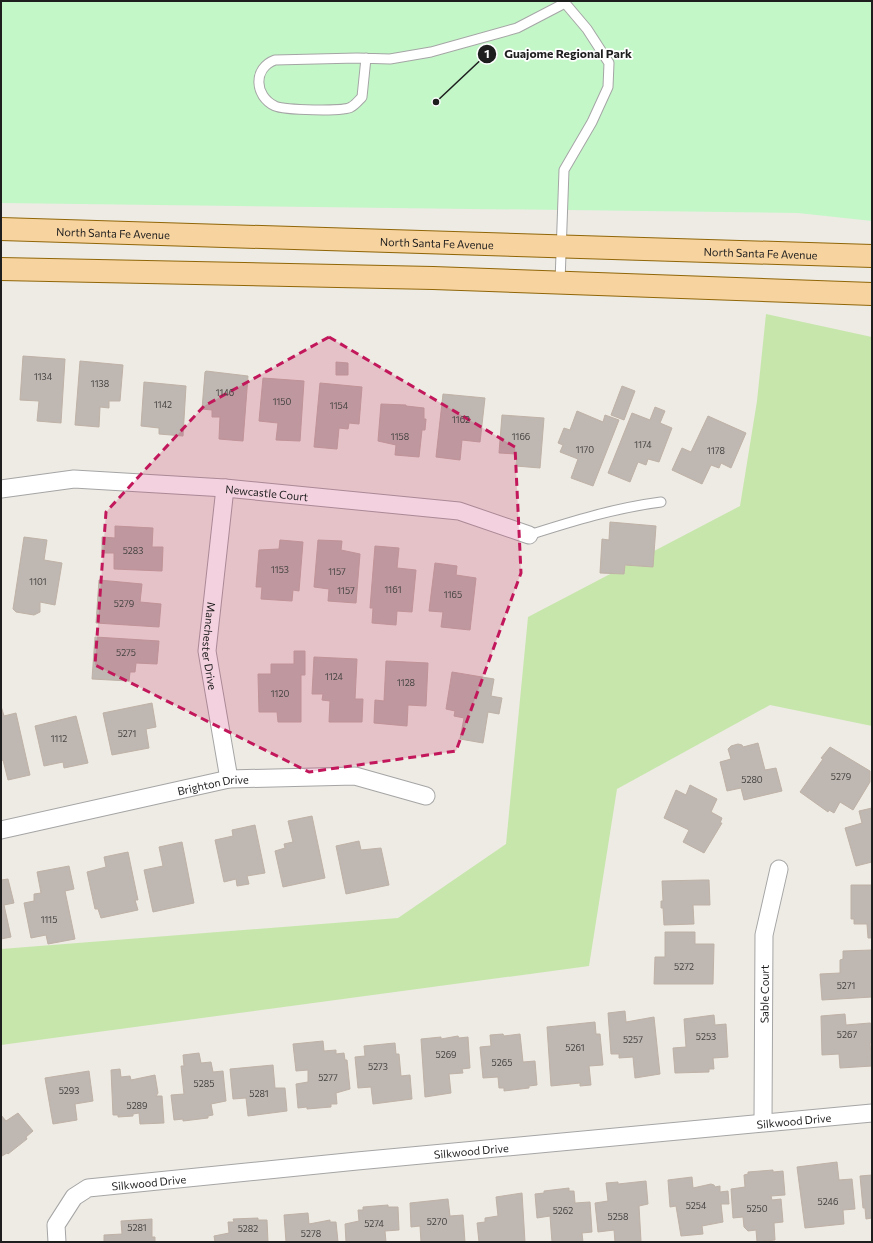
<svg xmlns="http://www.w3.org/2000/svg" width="873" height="1243" font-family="Commissioner,sans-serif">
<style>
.grass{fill:#c7e6ac}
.park{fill:#c3f7c8}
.building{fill:#bfb7b1;stroke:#bfb2a7}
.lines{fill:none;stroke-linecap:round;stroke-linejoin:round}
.service-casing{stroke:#a5a5a5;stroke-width:11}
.minor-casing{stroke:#a5a5a5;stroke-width:19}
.primary-casing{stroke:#906607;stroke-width:24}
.service{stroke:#fff;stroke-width:9}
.minor{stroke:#fff;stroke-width:17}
.primary{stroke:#f7d3a0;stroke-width:22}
.marked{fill:#c2185b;fill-opacity:0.2;stroke:#c2185b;stroke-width:3;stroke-dasharray:8 5;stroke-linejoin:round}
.labels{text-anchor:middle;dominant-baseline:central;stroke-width:3.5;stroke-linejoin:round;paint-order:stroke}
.number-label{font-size:9px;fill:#464443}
.street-label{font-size:11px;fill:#1e1e1e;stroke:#fff}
.leader{fill:none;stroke:#1e1e1e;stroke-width:1.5}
.callout-dot{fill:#1e1e1e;stroke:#fff;stroke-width:1.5}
.mark-label{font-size:12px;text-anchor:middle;font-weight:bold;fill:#fff}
.callout-label{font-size:12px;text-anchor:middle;font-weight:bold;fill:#1e1e1e;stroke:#fff;stroke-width:3.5;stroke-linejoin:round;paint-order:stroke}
</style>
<rect width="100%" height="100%" fill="#eeebe4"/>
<path class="grass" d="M766 314 872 337V726L770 705 617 789 589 966 1 1045V949L398 918 506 844 528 617 740 506 757 401Z"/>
<path class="park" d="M1 1H872V221L798 213 1 203Z"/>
<path class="building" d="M23 356 65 359 61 423 37 421 39 401 20 400Z
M80 361 123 365 120 401H109V408L100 407 99 427 75 425Z
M336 362 348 363V375H336Z
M206 371 248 376 243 441 219 439 220 417H212V410L202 409 205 372Z
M263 378 304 381 300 441 276 440 278 423 259 421Z
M144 382 186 386 183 436 159 434V428L141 426Z
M320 383 362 387 359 424 349 423 348 429 339 428 337 449 314 447Z
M622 386 635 391 624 420 611 415Z
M443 394 485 398 480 442 462 440 460 460 436 457Z
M381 404 406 405V406L424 408V419H426L425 430H422L419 457 395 455 396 445 378 441Z
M655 407 665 411 660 423 672 428 659 462 648 459 646 465 638 462 630 482 608 473 632 413 650 420Z
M577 411 603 422 605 415 619 420 593 486 571 478 578 459 560 452 563 445 558 443 564 428 570 430Z
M502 415 544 418 540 468 516 466 517 454 499 453Z
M708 416 746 433 731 468 721 463 719 468 711 465 702 484 672 470 682 448 691 452Z
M610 522 656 526 653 567 625 565 624 574 600 573 602 539 609 540Z
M115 526 153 528 152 547H163L162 571 114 569V553H102V537L115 538Z
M24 537 47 540 44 560 62 563 55 605 40 602V612L34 615 16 612 13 609Z
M280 540 303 542 299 591 293 590 292 601 261 599 262 587H256L259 550 279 549Z
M318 540 342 541 341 550 360 554 356 603 328 601 329 589 314 587Z
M375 546 399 548 397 568 416 570 412 612 397 611 396 625 372 623 373 608H370Z
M435 563 457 566 456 575 476 578 470 630 441 627 443 612 429 611Z
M99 580 142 584 140 602 161 604 159 627 96 623Z
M95 637 159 641 157 664 136 663 135 672H130L129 681 92 679Z
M294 651H305V675H301V722H278L277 712H259L258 674H271V664H294Z
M314 657 357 659 355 699H363L362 722H329L330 701 322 700 323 694H312Z
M386 661 428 663 426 706 408 705 407 726 374 723 375 700 384 701Z
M452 672 494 679 491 696 502 698 499 714 488 712 483 743 460 739 464 718 454 716 455 711 446 709Z
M152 703 156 727 146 729 149 748 112 755 103 713Z
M1 706 4 716 16 713 30 775 8 780 3 760 1 761Z
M76 716 88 763 64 768 63 762 44 766 35 726Z
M758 743 765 770 776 768 782 791 744 800 741 788 727 791 720 762 731 759 728 749 731 746 738 744 742 745 743 747Z
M830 747 870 771V782L853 810 840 802 834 813 829 810 828 812 800 792 823 759 821 758Z
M690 785 717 799 711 812 722 818 720 823H722L704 853 683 842 689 830 664 818 676 790 686 795Z
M872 808V862L856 866 845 828 862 823 859 811Z
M312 816 325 878 283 887 275 851 285 848 284 844 293 842 288 821Z
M255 825 265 873 247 876 249 884 237 886 236 879 224 882 215 840 233 836 232 830Z
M359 841 361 850 381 848 389 885 346 894 336 846Z
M182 842 194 903 153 912 144 870 163 866 159 847Z
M128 852 138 900H135L138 910 101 918 98 909H95L87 872 106 867 104 857Z
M69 866 74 889 65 891 75 939 48 944 46 935 31 938 24 903 34 901V894L41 893 37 872Z
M8 879 14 903 4 905 11 937 1 939V880Z
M703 880H709L710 905H693L694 924 664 925 663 908H661V901H663L662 881Z
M851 885H872V938H868L867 924H854V919H851Z
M665 932H695V944H714L713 984H654L655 957H665Z
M872 950V997L822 1000 820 974 840 973V960L843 959V951Z
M625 1011 626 1022 654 1017 660 1074 635 1078 633 1057 619 1058V1054H611L608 1013Z
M845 1014 846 1025 870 1023 872 1024V1043H870L872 1066 840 1068 839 1054 822 1055 821 1016Z
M714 1015 715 1025 726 1024 728 1057 713 1058 714 1069H709V1072L675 1073 673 1048 686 1047 684 1019Z
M595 1022 596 1034H600L603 1065 589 1066 591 1085 580 1086V1083L551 1086 547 1027Z
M503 1034 504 1036 520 1034 523 1062 535 1061 537 1085 529 1086V1088L504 1091V1088H499L498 1077 483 1078 480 1047 491 1046 490 1035Z
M458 1036 459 1038 468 1037 470 1068 462 1069 463 1073 449 1074 451 1093 425 1097 421 1039 441 1037V1039Z
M323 1041 324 1051 336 1050V1054L344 1053 345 1060H347L350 1089 336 1093 337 1104H331V1107L307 1109V1107L298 1108 296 1084 308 1082V1070L296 1071 293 1044Z
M395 1043 396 1054H399L401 1076 410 1075 412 1099 373 1104 371 1087 358 1088 355 1057 365 1056 364 1046Z
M199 1053 201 1063 211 1062 213 1072 223 1071 226 1101 211 1104 213 1115 208 1116V1118L183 1121V1119L174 1120 171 1095 184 1094 181 1066H184L183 1055Z
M273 1065 275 1088H285L287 1111 248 1116 246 1098 233 1099 230 1069Z
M120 1069 121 1077 130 1076 131 1080 155 1075 158 1093 156 1096H162L164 1123 140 1124 139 1113 133 1114V1116L118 1117V1115H113L111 1070Z
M89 1071 93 1101 75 1104 77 1120 53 1124 45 1078Z
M18 1113 33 1131 26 1137 27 1139 8 1154 7 1153 2 1156 1 1115 6 1121Z
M837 1162 839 1180 852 1179 855 1209 843 1210 844 1224 805 1228 797 1167Z
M773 1170V1172L783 1171 785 1195 771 1196 772 1200 781 1199 783 1222 774 1223 775 1240 757 1242 756 1230 748 1231 744 1227 743 1217 733 1218 731 1189 745 1187 744 1175 748 1174V1172Z
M872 1175V1218L866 1219 865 1208H863L860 1176Z
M692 1177 693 1188 711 1184 714 1185 715 1187 720 1186V1192L728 1191 729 1204H721L723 1222 702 1226 703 1234 681 1236 676 1206 670 1207 668 1180Z
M646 1181 648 1204 639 1206 641 1241 615 1242 614 1230 598 1232 595 1203 608 1201 606 1183 618 1182V1184Z
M569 1188V1191H574L575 1203 590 1202 592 1232 582 1233 583 1242H552L550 1216 537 1218 535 1194 544 1193V1191Z
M522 1193 525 1242H479L477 1223 485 1222V1218L498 1216 496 1197Z
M448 1199 450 1216 463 1215 465 1242H421L420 1226 411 1227 410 1203Z
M388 1205V1207H398L399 1230 385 1231 386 1242H346L345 1224 359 1221 358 1210H363V1207Z
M308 1213 309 1224 330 1220V1222H336L338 1242H286L284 1215Z
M258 1218V1220H267L268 1242H215L214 1236 229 1233 228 1222H234L233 1219Z
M152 1219V1237H155V1242H104V1235L122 1234 121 1221Z"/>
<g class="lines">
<g class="service-casing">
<path id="service" d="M366 58 362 97C359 100 355 105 351 107 344 112 284 110 275 106 254 96 253 68 275 60L357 58 390 59 431 52 517 28 565 3 587 29 609 63 608 87 592 122 564 170 560 282
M529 535C573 521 615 508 661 502"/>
</g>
<g class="minor-casing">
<g id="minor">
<path id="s1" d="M225 488 207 651 229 779"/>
<path id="s2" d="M1 489 74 479 225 488 459 511 529 535"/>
<path id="s3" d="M1 830 229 779 355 776 426 796"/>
<path id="s4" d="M763 1122 764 935 779 869"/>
<path id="s5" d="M57 1242 56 1225 74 1197 88 1188 357 1161 872 1113"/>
</g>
</g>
<g class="primary-casing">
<g id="primary">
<path id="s6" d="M1 229 872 256"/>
<path d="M1 269 433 278 872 294"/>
</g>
</g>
<use href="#service" class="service"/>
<use href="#minor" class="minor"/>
<use href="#primary" class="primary"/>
</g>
<path class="marked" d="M329 337 515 447 521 573 456 751 309 772 95 665 106 512 204 406Z"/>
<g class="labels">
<g class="number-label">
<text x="43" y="376">1134</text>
<text x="100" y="383">1138</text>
<text x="225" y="392">1146</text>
<text x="282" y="401">1150</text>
<text x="163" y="404">1142</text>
<text x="339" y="405">1154</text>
<text x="461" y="419">1162</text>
<text x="400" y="436">1158</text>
<text x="521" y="436">1166</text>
<text x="643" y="444">1174</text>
<text x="585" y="449">1170</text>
<text x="716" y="450">1178</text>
<text x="133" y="550">5283</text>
<text x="280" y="569">1153</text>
<text x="337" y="571">1157</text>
<text x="38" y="581">1101</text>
<text x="393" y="589">1161</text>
<text x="346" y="590">1157</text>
<text x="453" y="594">1165</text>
<text x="124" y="603">5279</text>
<text x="126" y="652">5275</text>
<text x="334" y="676">1124</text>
<text x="406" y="682">1128</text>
<text x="280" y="693">1120</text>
<text x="127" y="733">5271</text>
<text x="59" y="738">1112</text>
<text x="841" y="776">5279</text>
<text x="752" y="779">5280</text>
<text x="49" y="919">1115</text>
<text x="684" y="966">5272</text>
<text x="846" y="985">5271</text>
<text x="847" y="1034">5267</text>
<text x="706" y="1036">5253</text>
<text x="633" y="1039">5257</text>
<text x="575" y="1047">5261</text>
<text x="446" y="1054">5269</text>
<text x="502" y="1062">5265</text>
<text x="378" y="1066">5273</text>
<text x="328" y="1077">5277</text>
<text x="204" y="1083">5285</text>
<text x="69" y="1090">5293</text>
<text x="259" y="1093">5281</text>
<text x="137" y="1105">5289</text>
<text x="828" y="1201">5246</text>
<text x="696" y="1205">5254</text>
<text x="757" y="1208">5250</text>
<text x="563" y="1210">5262</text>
<text x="618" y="1216">5258</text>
<text x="437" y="1221">5270</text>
<text x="374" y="1223">5274</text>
<text x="137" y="1227">5281</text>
<text x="248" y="1228">5282</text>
<text x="311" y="1233">5278</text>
</g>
<g class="street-label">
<text stroke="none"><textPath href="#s6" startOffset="112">North Santa Fe Avenue</textPath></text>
<text stroke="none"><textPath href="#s6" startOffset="436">North Santa Fe Avenue</textPath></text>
<text stroke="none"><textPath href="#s6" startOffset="760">North Santa Fe Avenue</textPath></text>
<text stroke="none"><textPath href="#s2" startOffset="267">Newcastle Court</textPath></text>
<text stroke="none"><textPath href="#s1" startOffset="159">Manchester Drive</textPath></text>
<text stroke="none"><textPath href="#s3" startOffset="217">Brighton Drive</textPath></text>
<text stroke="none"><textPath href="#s4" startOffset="128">Sable Court</textPath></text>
<text stroke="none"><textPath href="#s5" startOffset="776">Silkwood Drive</textPath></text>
<text stroke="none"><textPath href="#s5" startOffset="452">Silkwood Drive</textPath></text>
<text stroke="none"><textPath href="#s5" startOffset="128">Silkwood Drive</textPath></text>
</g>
</g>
<path class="leader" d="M436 102L487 54"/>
<g class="callout-dot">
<circle cx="436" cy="102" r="4"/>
<circle cx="487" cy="54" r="10"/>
</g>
<g class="mark-label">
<text x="487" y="58">1</text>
</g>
<g class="callout-label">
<text x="568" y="58">Guajome Regional Park</text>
</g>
<rect width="873" height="1243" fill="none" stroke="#1e1e1e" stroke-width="4"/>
</svg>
